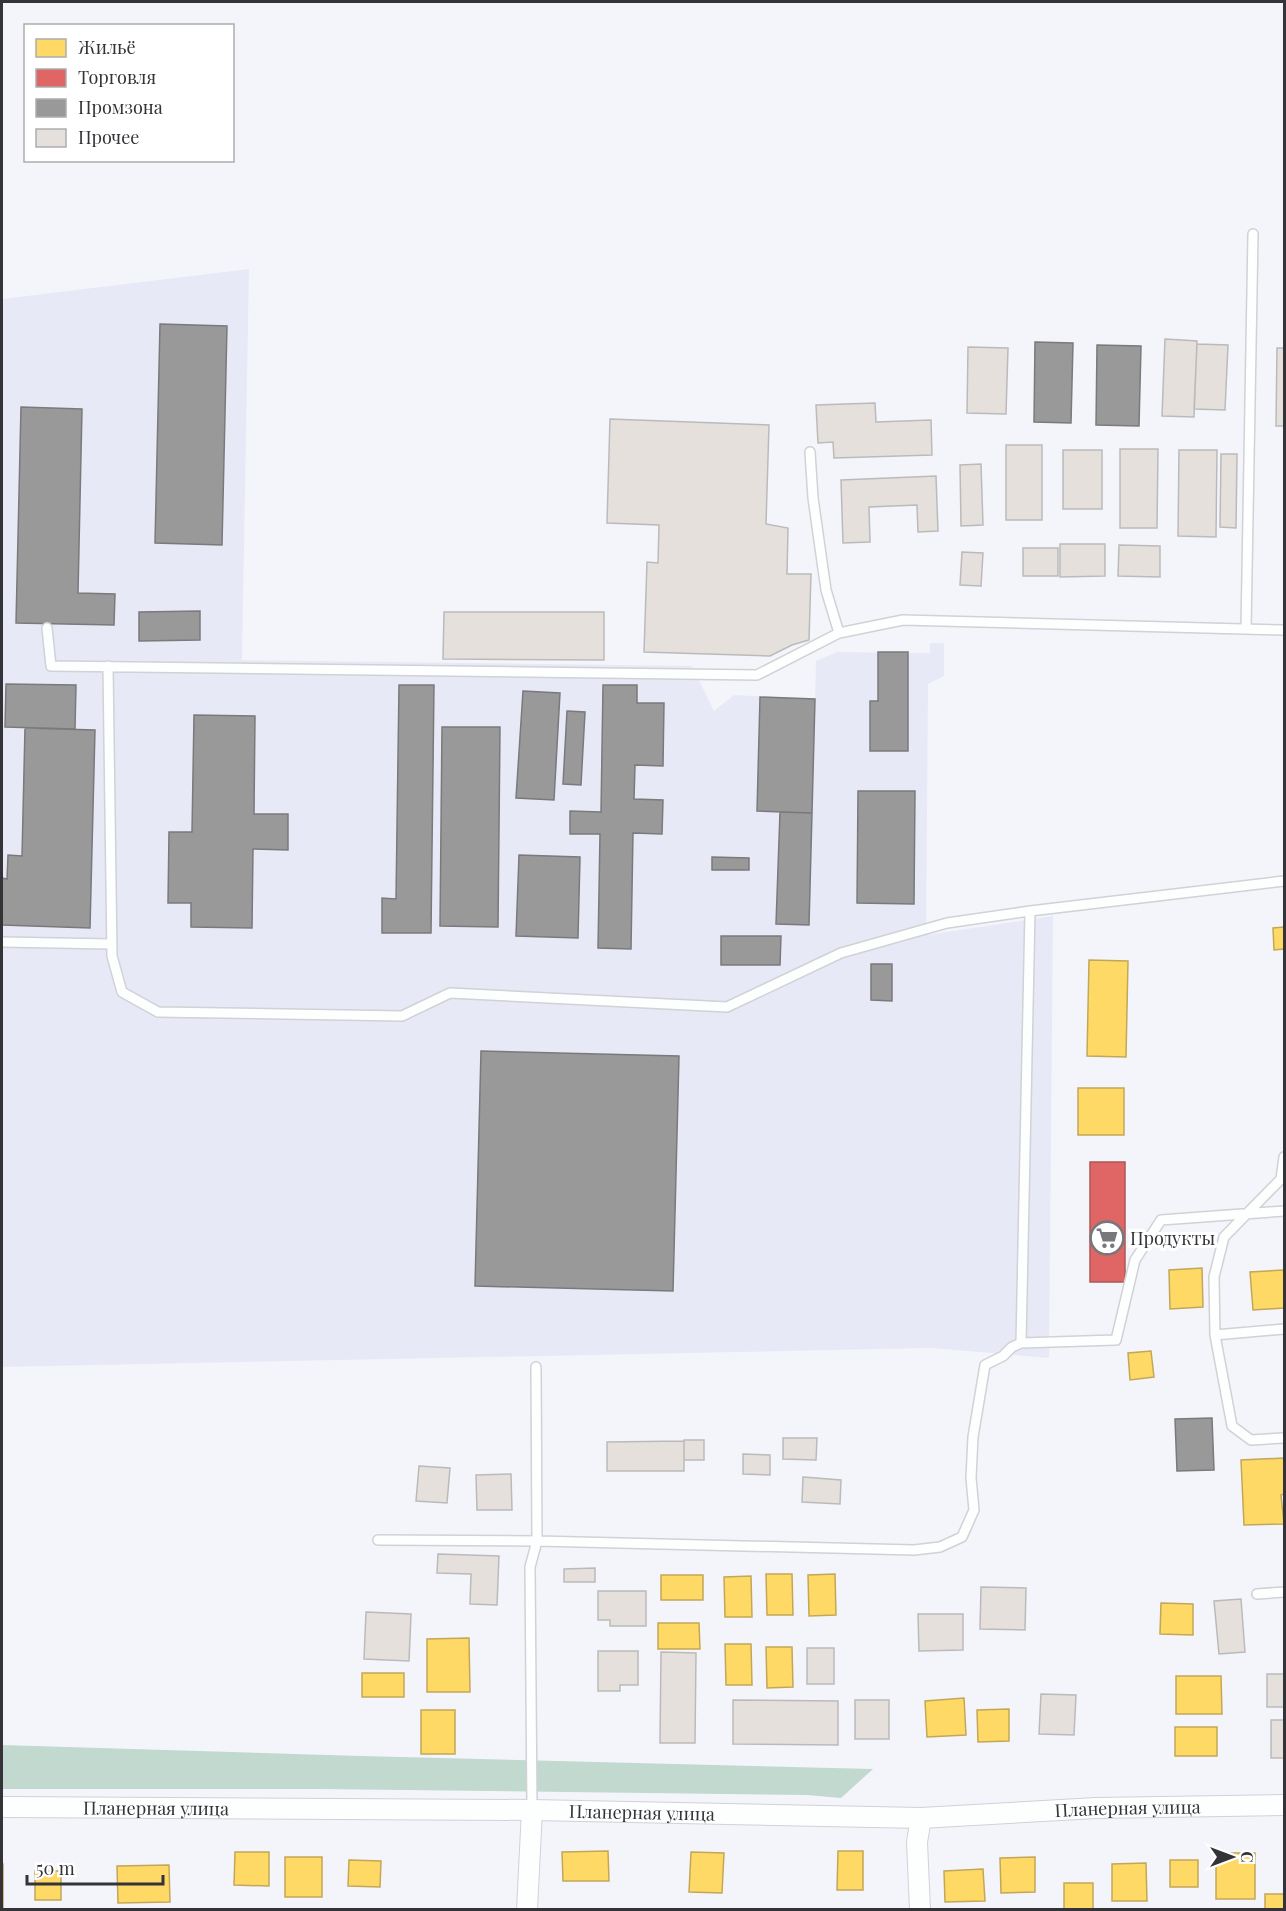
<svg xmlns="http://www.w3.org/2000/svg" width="1286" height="1911" font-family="'Playfair Display',serif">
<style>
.built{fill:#e8e9f6}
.forest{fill:#c1d9cf}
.homes{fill:#ffd966;stroke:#c2a758;stroke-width:1.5}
.shops{fill:#e06666;stroke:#ac5758;stroke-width:1.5}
.industry{fill:#999;stroke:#7a7a7c;stroke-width:1.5}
.building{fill:#e6e0dd;stroke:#bbbabb;stroke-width:1.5}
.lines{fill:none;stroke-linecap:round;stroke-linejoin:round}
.service-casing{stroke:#d1d1d6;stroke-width:12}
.minor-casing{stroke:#d1d1d6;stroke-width:22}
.service{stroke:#fdfefe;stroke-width:9}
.minor{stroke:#fdfefe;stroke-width:20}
.labels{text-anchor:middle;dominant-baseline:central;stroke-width:6;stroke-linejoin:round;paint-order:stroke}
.poi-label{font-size:18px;fill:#333338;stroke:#fff;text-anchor:start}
.street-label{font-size:18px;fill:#333338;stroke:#fff}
</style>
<rect width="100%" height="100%" fill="#f4f5fb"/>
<path class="built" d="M249 269 242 660 692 666 714 711 734 695 815 699 816 661 837 652 930 653V643H944V676L928 684 926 935 1053 916 1049 1358 931 1348 2 1367V299Z"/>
<path class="forest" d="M2 1745 362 1756 873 1769 841 1798 807 1795 318 1789H2Z"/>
<path class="homes" d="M1284 927V949L1274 950 1273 928Z
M1089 960 1128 961 1126 1057 1087 1056Z
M1078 1088H1124V1135H1078Z
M1202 1268 1203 1307 1170 1309 1169 1270Z
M1284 1270V1308L1253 1310 1250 1272Z
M1151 1351 1154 1377 1130 1380 1128 1353Z
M1284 1458V1494L1281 1495 1284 1524 1244 1525 1241 1460Z
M766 1574H792L793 1615H767Z
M835 1574 836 1615 809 1616 808 1575Z
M661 1575H703V1600H661Z
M751 1576 752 1617H725L724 1577Z
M1161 1603 1193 1604V1635L1160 1634Z
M658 1623H699L700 1649H658Z
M469 1638 470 1692H427V1639Z
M725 1644H751L752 1685H726Z
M766 1647H792L793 1687 767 1688Z
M362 1673H404V1697H362Z
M1176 1676H1221L1222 1714H1176Z
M964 1698 966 1735 927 1737 925 1701Z
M1009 1709V1741L978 1742 977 1710Z
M421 1710H455V1754H421Z
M1175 1727H1217V1756H1175Z
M608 1851 609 1881H563L562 1852Z
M838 1851H863V1890H837Z
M235 1852H269V1886L234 1885Z
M691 1852 724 1853 722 1893 689 1892Z
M1216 1853H1255V1899H1216Z
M285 1857H322V1897H285Z
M1035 1857V1892L1001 1893 1000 1858Z
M349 1860 381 1861 380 1887 348 1886Z
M1170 1860H1198V1887H1170Z
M1146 1863 1147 1901H1112V1864Z
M2 1864H3V1910H2Z
M169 1865 170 1902 118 1903 117 1866Z
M983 1869 985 1901 945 1902 944 1871Z
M35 1871H61V1900H35Z
M1064 1883H1093V1910H1064Z
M1265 1894H1284V1910H1265Z"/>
<path class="shops" d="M1090 1162H1125V1282H1090Z"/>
<path class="industry" d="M160 324 227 326 222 545 155 543Z
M1035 342 1073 343 1071 423 1034 422Z
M1097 345 1141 346 1139 426 1096 425Z
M21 407 82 409 78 593 115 594 114 625 16 623Z
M200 611V640L139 641V612Z
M878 652H908V751H870V701H878Z
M6 684 76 685 75 729 5 727Z
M399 685H434L431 933H382V898L396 899Z
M603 685H637V703H664L663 766 635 765 634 799 663 800 662 834 633 833 631 949 598 948 600 834H570V811L601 812Z
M523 691 560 693 554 800 516 798Z
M760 697 815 699 812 813 757 811Z
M567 711 585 712 581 785 563 784Z
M194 715 255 716 254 814H288V850L253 849 252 928 191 927V903H168L169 832H192Z
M442 727H500L498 927 440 926Z
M25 728 95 730 90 928 2 925V878L7 879 8 855 22 856Z
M858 791H915L914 904 857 903Z
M780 812 812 813 809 925 776 924Z
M519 855 580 857 578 938 516 936Z
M712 857 749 858V870H712Z
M721 936H781L780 965H721Z
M871 964H892V1001L871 1000Z
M481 1051 679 1056 673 1291 475 1286Z
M1212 1418 1214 1470 1177 1471 1175 1419Z"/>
<path class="building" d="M1165 339 1197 341 1194 417 1162 416Z
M1197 344 1228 345 1225 410 1194 409Z
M968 347 1008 348 1006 414 967 413Z
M1277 348H1284V426H1276Z
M875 403 876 422 931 420 932 455 834 458 833 442 818 443 816 405Z
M610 419 769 425 766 524 788 528 787 574H811L809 640 792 645 770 656 644 652 647 562 658 563 659 525 607 523Z
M1006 445H1042V520H1006Z
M1120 449H1158L1157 528H1120Z
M1063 450H1102V509H1063Z
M1179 450H1217L1216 537 1178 536Z
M1221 454H1237L1236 528 1220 527Z
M981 464 983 525 961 526 960 465Z
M936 476 938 531 918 532 917 505 869 507 870 542 843 543 841 480Z
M1060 544H1105V576L1060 577Z
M1119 545 1160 546V577L1118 576Z
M1023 548H1058V576H1023Z
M962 552 983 553 981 586 960 585Z
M444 612H604V660L443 659Z
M783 1438H817L816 1460 783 1459Z
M684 1440H704V1460H684Z
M684 1441V1471H607V1442Z
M743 1454 770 1455V1475L743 1474Z
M419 1466 450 1468 447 1503 416 1501Z
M511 1474 512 1510H477L476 1475Z
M803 1477 841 1480 840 1504 802 1502Z
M438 1554 499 1556 497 1605 470 1604 471 1574 437 1573Z
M595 1568V1582H564V1569Z
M981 1587 1026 1588 1025 1630 980 1629Z
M598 1591H646V1626H610V1620H598Z
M1241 1599 1245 1652 1219 1654 1214 1601Z
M366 1612 411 1614 409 1661 364 1659Z
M918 1614H963V1650L919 1651Z
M807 1648H834V1684H807Z
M598 1651H638V1685H620V1691H598Z
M661 1652 696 1653 695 1743H660Z
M1267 1674H1284V1707H1267Z
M1041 1694 1076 1695 1074 1735 1039 1734Z
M733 1700 838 1701V1745L733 1744Z
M855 1700H889V1739H855Z
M1271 1720H1284V1758H1271Z"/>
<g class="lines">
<g class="service-casing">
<path id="service" d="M810 452 813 498 826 590 839 633
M47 628 51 666 757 675 839 633 903 620 1284 630
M1246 629 1253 234
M108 666 112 956 122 992 158 1012 402 1016 450 993 727 1007 841 953 947 923 1030 911 1284 881
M2 942 111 944
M1284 1329 1215 1335 1232 1426 1251 1440 1284 1438
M1215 1335 1214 1277 1224 1237 1281 1179 1284 1157
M1021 1343 1030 911
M378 1540 537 1541 914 1550 940 1547 962 1537 974 1510 971 1478 973 1437 985 1365 1003 1356 1012 1347 1021 1343 1116 1340 1135 1260 1161 1220 1284 1211
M1257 1594 1284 1592
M532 1810 530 1567 537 1541 536 1367"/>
</g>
<g class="minor-casing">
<g id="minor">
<path id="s1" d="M2 1807 532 1810 921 1818 1096 1808 1284 1805"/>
<path d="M527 1910 532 1810"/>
<path d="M920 1910 917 1842 921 1818"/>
</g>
</g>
<use href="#service" class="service"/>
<use href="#minor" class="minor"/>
</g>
<defs>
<g id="supermarket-ring" transform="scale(1.725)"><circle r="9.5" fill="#fff" stroke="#77777c" stroke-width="1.5"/><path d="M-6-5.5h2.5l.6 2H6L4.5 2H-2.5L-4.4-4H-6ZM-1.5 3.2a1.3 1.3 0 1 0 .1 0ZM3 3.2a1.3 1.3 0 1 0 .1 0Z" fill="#77777c"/></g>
</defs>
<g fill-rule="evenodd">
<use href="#supermarket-ring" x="1107" y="1238"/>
</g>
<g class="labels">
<g class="poi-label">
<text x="1130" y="1238">Продукты</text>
</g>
<g class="street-label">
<text stroke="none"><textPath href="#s1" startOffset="154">Планерная улица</textPath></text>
<text stroke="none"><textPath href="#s1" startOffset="1126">Планерная улица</textPath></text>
<text stroke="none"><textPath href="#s1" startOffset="640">Планерная улица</textPath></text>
</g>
</g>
<rect width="1286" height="1911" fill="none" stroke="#333338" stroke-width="6"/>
<rect x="24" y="24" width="210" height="138" fill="#ffffff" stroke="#adadaf" stroke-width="1.5"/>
<rect x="36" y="39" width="30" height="18" fill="#ffd966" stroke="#adadaf" stroke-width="1.5"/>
<text x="78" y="54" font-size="18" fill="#333338">Жильё</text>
<rect x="36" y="69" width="30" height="18" fill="#e06666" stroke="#adadaf" stroke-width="1.5"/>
<text x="78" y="84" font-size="18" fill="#333338">Торговля</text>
<rect x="36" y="99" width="30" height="18" fill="#999999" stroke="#adadaf" stroke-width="1.5"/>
<text x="78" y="114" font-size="18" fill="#333338">Промзона</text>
<rect x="36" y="129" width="30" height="18" fill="#e6e0dd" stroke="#adadaf" stroke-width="1.5"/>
<text x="78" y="144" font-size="18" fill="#333338">Прочее</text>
<g transform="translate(1232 1857) rotate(90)" stroke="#ffffff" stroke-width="4.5" paint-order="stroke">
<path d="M0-4.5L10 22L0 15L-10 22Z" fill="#333338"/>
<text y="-9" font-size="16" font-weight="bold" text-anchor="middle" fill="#333338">С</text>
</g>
<path d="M27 1875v9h136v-9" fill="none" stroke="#333338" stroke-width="3"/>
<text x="36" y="1875" font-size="18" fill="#333338" stroke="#ffffff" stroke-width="4.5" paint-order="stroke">50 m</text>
</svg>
